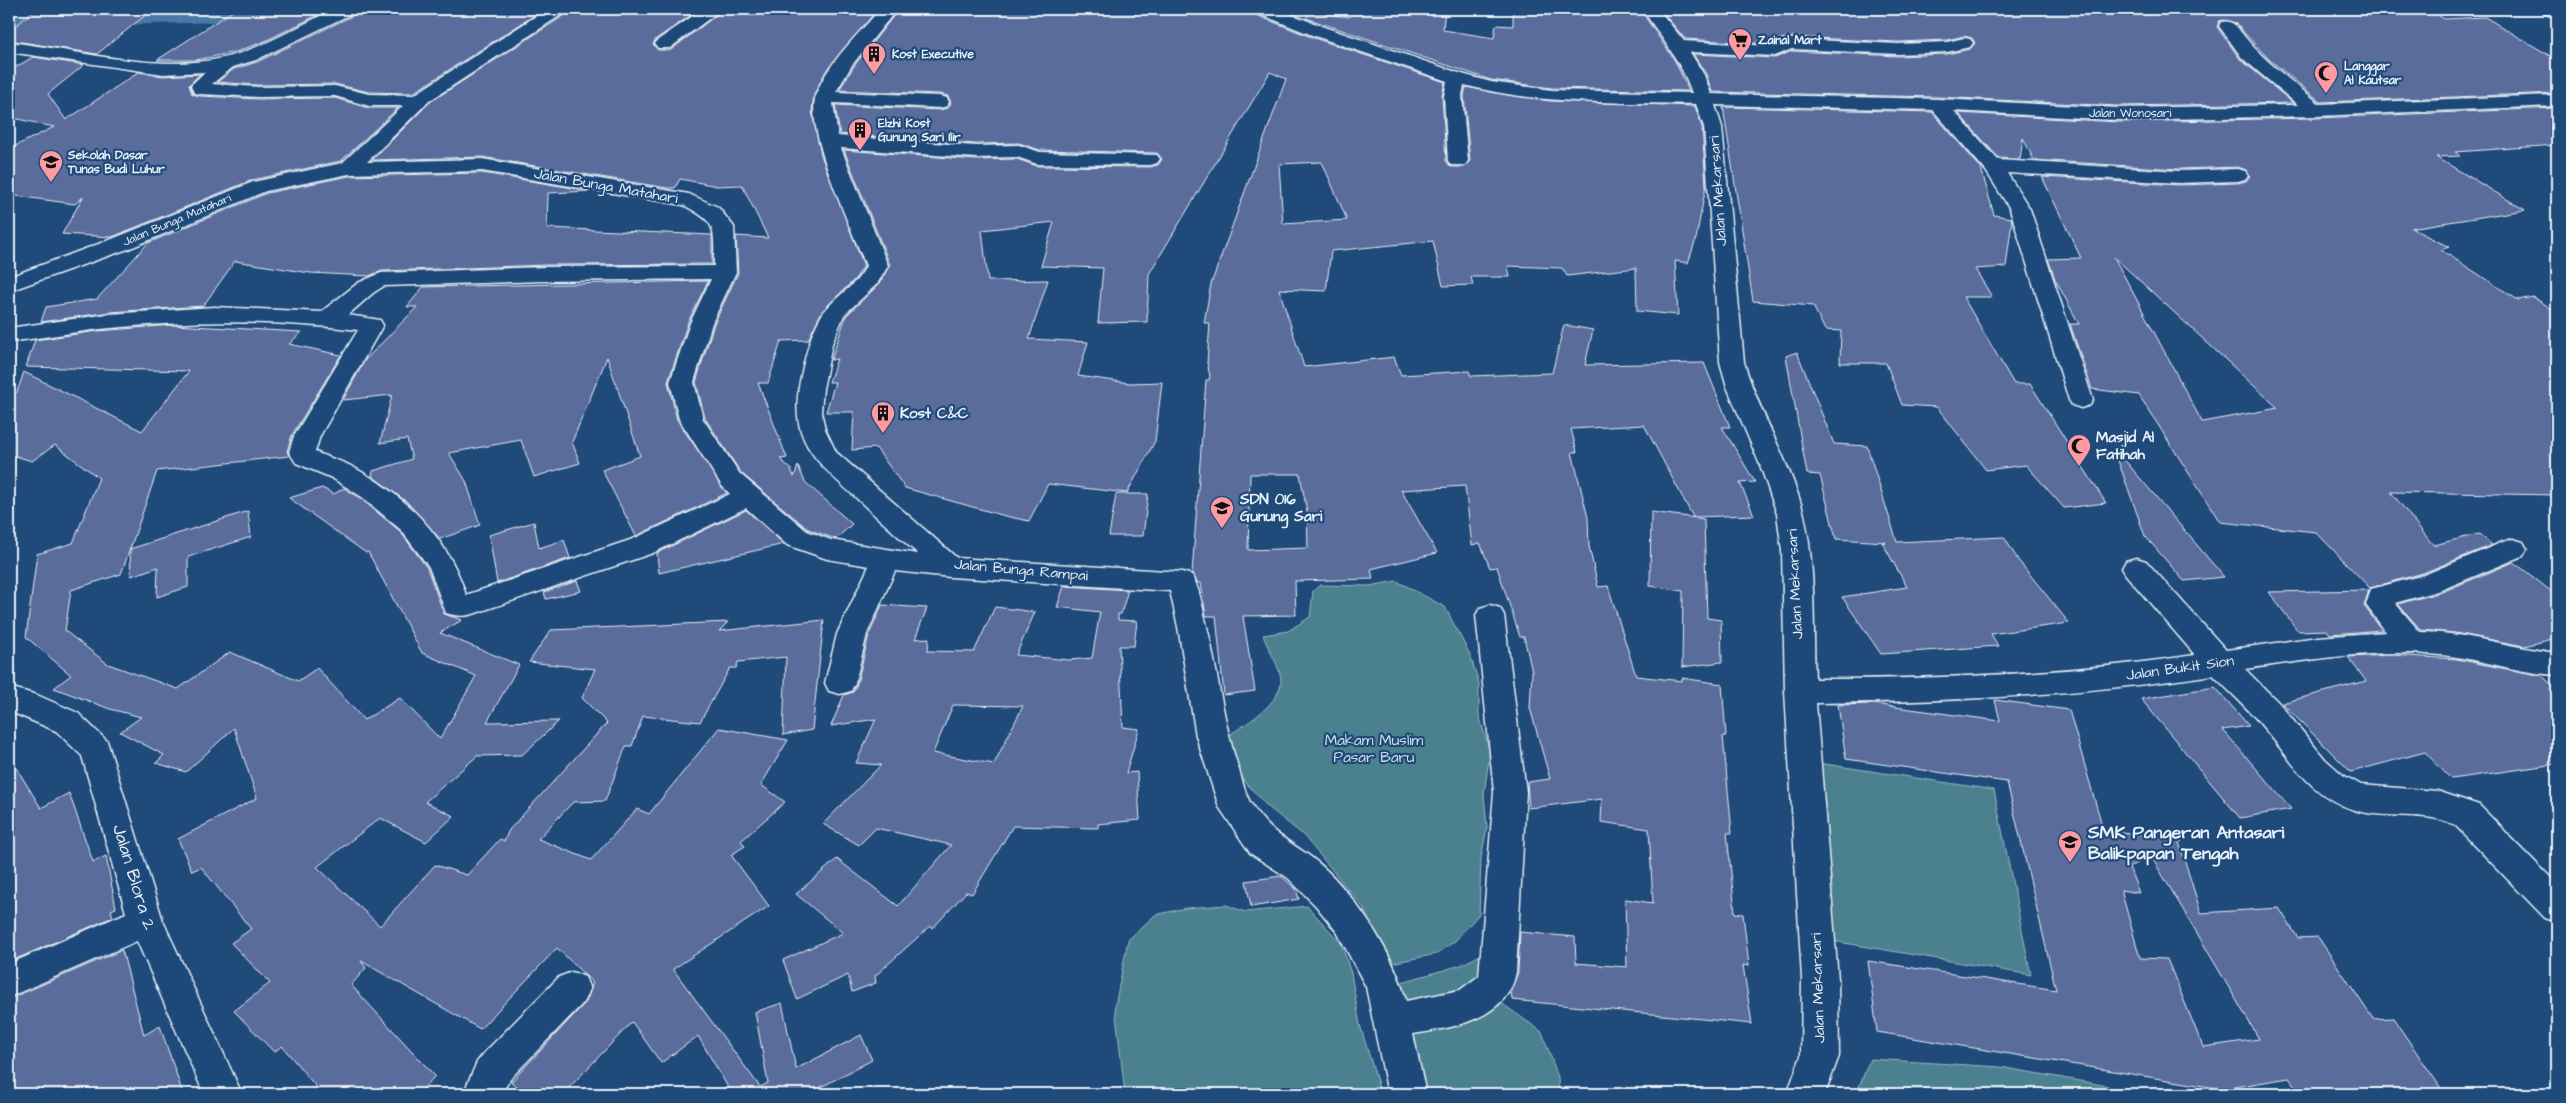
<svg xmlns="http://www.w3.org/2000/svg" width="2566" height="1103" font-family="'Architects Daughter',sans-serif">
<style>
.green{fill:#4c818f;stroke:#9ab9c4}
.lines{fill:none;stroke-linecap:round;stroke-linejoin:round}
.canal{fill:#497aa6;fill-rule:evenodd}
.building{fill:#5a6c9b;stroke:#e8f1f8;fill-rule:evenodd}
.minor-casing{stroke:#e8f1f8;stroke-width:3}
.minor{fill:#1f4a7a;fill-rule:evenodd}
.labels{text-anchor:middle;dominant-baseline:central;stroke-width:4.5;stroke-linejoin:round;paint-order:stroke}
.far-poi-label{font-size:12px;font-weight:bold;fill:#e8f1f8;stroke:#1f4a7a;text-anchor:start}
.far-street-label{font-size:12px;fill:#e8f1f8;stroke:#1f4a7a}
.street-label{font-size:15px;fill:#e8f1f8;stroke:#1f4a7a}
.poi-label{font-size:15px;font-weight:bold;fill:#e8f1f8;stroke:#1f4a7a;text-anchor:start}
.park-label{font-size:15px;fill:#d1e0e8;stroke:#1f4a7a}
.near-poi-label{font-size:18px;font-weight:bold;fill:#e8f1f8;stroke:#1f4a7a;text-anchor:start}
.near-street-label{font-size:18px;fill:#e8f1f8;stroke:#1f4a7a}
</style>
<rect width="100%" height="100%" fill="#1f4a7a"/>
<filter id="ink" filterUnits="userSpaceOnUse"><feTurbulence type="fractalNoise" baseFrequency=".02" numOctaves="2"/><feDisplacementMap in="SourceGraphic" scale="10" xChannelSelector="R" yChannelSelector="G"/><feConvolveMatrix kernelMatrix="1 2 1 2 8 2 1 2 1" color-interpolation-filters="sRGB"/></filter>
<g filter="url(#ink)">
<path class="green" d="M1397 581 1445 607 1470 655 1479 683V715L1490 752 1484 794 1487 827 1481 858 1479 914 1455 941 1437 954 1386 964 1363 907 1303 835 1268 807 1228 763 1218 742C1238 729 1279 707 1281 682 1282 669 1267 648 1263 635L1288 631 1310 617 1313 591 1320 585 1369 586Z
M1812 762 1994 790 2031 975 1827 940Z
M1226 905 1245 912 1307 906 1341 943 1351 973 1360 1025 1381 1094H1125L1115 1006 1128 940 1155 915 1186 908Z
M1492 949 1497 1000 1542 1032 1558 1077 1559 1094H1413L1405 1039 1402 982 1461 965Z
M1870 1059 2000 1067 2108 1086 2118 1094H1856Z"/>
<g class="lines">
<path class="canal" d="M252 9 248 13 221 22 9 28V16Z"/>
</g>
<path class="building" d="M35 9H153L97 54 9 40V32Z
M236 9H330L265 41 236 52 196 60H157Z
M357 9H544L413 93 369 92 335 84 258 85 217 82 234 69 257 62 354 15Z
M568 9H700L656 39 653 44 658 50H671L724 9H878L826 71 814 94 812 111 821 155 864 266 855 279 822 311 808 340 781 341 768 383H758L787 458 780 459 791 469 794 477 798 466 805 482 852 524 836 539 808 529 741 473 705 418 696 382 714 324 738 273 736 236 768 238 742 185 717 186 680 179 675 188H667L482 157 372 160 430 102 565 15Z
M899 9H1253L1256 15 1311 37 1445 82 1442 96 1446 161 1451 167H1465L1470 161 1464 96 1466 87 1550 101 1695 106 1702 127 1706 186 1696 239 1688 263 1675 261 1678 315 1637 311 1636 268 1567 276 1562 268 1508 266 1510 277H1471L1473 285 1443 286 1433 241 1331 251 1326 291 1279 289 1304 367 1394 357 1401 375 1469 371 1471 376 1552 373 1564 325 1593 330 1585 365 1704 363 1730 427H1722L1755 482 1740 483 1754 515 1693 517 1644 425 1571 429 1577 452H1572L1588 518 1589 546 1598 587 1608 586 1636 676 1682 681V678L1722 684 1726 736H1723L1732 833H1727L1735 913 1743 914 1749 966 1743 965 1752 1024 1512 1000 1511 990 1518 972 1520 932 1575 937 1576 963 1627 967 1625 899 1653 903 1649 829 1601 822 1602 799 1529 808 1527 782 1550 779 1530 708 1532 672 1524 637H1520L1497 567 1490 568 1480 543 1472 545 1465 486 1401 490 1437 553 1371 569 1373 579 1295 581 1296 615 1243 616 1255 691 1224 695 1216 616H1206L1201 583H1198L1192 573 1206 380H1209L1210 376 1207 363 1210 323H1204L1211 284 1286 79 1270 72 1149 274 1147 322 1098 323 1103 268 1041 266 1054 222 982 230 988 281 1048 280 1029 339 1088 342 1078 376 1130 383 1162 382 1155 441 1127 493 1048 484 1029 521 1005 516 905 488 876 448 852 450 854 412H826L835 382H829L837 359 831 360 846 316 878 285 890 265 844 150 976 160 1017 159 1037 166 1150 167 1158 165 1162 159 1157 153 1040 150 1019 143 976 144 840 134 835 105 940 110 948 108 951 103 948 96 940 94 839 90 854 66ZM1322 162 1347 220 1283 224 1279 164ZM1250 474H1300L1307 512 1308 548 1248 550Z
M1355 9H1445L1443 30 1494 38 1496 25 1513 26V10L1602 14 1598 9H1640L1675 61 1689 91 1552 88 1491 80 1306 18 1310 12 1350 17Z
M1660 9H2080L2149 15V9H2400L2407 13 2432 11 2444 19 2485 17 2557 60V93L2321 102 2269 59 2235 23 2224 20 2219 21 2217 27 2240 59 2293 103 2118 106 1938 97 1712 92 1706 74 1693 54 1775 58 1792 51 1898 56 1947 54 1970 49 1975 43 1972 38 1964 36 1947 40 1898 42 1792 37 1775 40 1770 44 1685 39Z
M33 57 84 65 48 94 66 120 139 72 163 76 200 74 189 85 192 94 200 96 258 99 335 98 368 108H398L341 161 252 180 112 237 62 234 83 197 75 204 9 195V149L54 127 9 117V71Z
M1723 107 1932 112 1981 168 1994 215 2011 218 2012 221 2006 267 1975 269 1992 297H1963L2014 384H2030L2106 503 2064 508 2026 465 1986 470 1937 407 1902 405 1886 363H1840L1841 331 1825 330 1813 306 1753 301Z
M2557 108V145L2455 152 2461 156 2436 157 2525 210 2411 228 2449 247 2441 250 2518 300 2533 297 2557 312V495L2391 492 2433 545 2479 534 2492 545 2423 573 2370 588 2316 532 2220 522 2139 395 2092 389 2070 324H2079L2055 279 2048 259 2081 258 2042 177 2179 185 2238 183 2246 181 2250 176 2246 170 2238 167 2179 169 2034 160 2023 138 2020 159 1999 158 1958 113 2118 122 2316 118ZM2114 257 2278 408 2202 422Z
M482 173 591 191 548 193 547 228 712 235V264L546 265 381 271 369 276 310 273 235 261 203 306 109 312 41 322 46 307 97 299 148 243 267 193 349 176Z
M708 281 688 322 668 382 677 420 727 493 636 536 602 470 640 456 607 357 572 442 580 463 534 477 521 440 449 453 466 481 480 525 440 539 407 502 372 476 373 471 412 459 407 439 380 443 392 395 343 400 365 360 417 307H407L423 287Z
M173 325 302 332 289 344 341 355 292 435 287 451 289 456 157 471 130 549 248 511 251 537 188 557V587L157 597 158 567 131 576 130 549 121 574 71 590 65 631 108 664 178 689 230 652 298 681 317 668 364 720 400 698 440 739 476 676 422 653 368 552 366 553 289 498 322 488 334 494 344 488 361 499 400 531 427 568 444 614 462 620 440 633 519 665 487 722 559 721 522 755 477 756 425 802 454 816 426 842 380 818 317 867 380 926 435 865 467 875 500 839 504 841 509 830 607 723 582 698 595 669 529 662 551 630 728 622 719 631 824 620 812 730 783 735 786 657 738 662 736 668H730L700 722 643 716 632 746H626L605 801 573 802 538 839 591 860 637 809 649 814 719 728 788 740 761 785 785 802 741 841 745 846 731 855 769 906 673 969 760 1087 768 1083 755 1012 782 1003 796 1069 861 1035 872 1060 808 1094H732L698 1036 661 1063 632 1022 563 1094H528L511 1082 586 1002 593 983 557 948 480 1029 361 961 366 968 351 985 435 1076 418 1094H322L282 1046 274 1052 234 1011 270 983 231 943 251 929 201 867 192 871 178 839 257 798 234 728 186 772 156 763 164 755 120 732 141 717 110 709 54 688 71 675 26 637 37 554 73 543 99 478 55 445 32 461 9 454V400L17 392 24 372 142 431 189 371 26 367 35 340 98 331Z
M1797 352 1834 444 1867 446 1897 542 2004 537 2018 560 2069 623 1991 634 1998 646 1881 654 1842 597 1907 587 1882 542H1886L1836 539 1820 475 1807 474 1786 356Z
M2117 451 2224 577 2184 581 2145 536 2115 452Z
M1116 494H1148L1143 536H1109Z
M746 510 784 544 659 573 657 553Z
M1651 512 1704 519 1707 618 1721 620 1722 662 1682 667 1683 591 1650 586Z
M534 522 539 548 564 540 570 558 497 583 489 535Z
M2514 562 2557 596V638L2524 646 2455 633 2421 630 2398 604 2442 592Z
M577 581 581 591 546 599 544 592Z
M1064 586 1128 590 1121 614H1118V620L1137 621 1134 646H1119L1123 727 1139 729 1126 773 1137 772 1140 820 1098 824V828L1013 826 972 894 966 892 933 928 930 926 875 976 876 983 852 992 848 975 797 999 783 960 843 933 796 894 837 859 898 906 951 845 876 828 859 845 823 824 881 765 856 763 876 719 831 726 844 695 853 692 857 684 869 635 882 605 927 608 915 639 929 638 928 651 974 652 995 607 1035 612 1016 655 1069 660 1092 658 1100 612 1057 607ZM953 705 1023 706 994 764 933 753Z
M2369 590 2364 606 2382 630 2330 634 2327 630 2298 631 2269 592Z
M2392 655 2456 659 2542 676 2557 689V764L2451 779 2425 752 2351 772 2282 703 2366 681 2348 657Z
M2215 687 2249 726 2223 730 2291 809 2240 818 2141 699Z
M1995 700 2069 710 2103 829 2182 841 2179 842 2201 913 2279 908 2298 938 2318 937 2373 1019 2393 1018 2445 1094H2301L2289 1078 2222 1089 1877 1032 1868 961 2056 990 2007 782 1846 759 1838 705 1873 704 2000 721ZM2151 856 2197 933 2259 1039 2203 1047 2167 959 2140 958 2121 890 2139 893 2129 867Z
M9 756 41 808 69 793 93 862 106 856 116 908 111 910 113 917 9 962Z
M1281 876 1296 889 1299 899 1251 907 1246 881Z
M122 950 144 1035 160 1026 183 1094H9V999Z"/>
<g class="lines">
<g class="minor-casing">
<path id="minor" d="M334 9H355L353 13 256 60 233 67 212 84 258 87 335 86 369 94 414 95 547 9H566L564 13 429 101 367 162 482 159 689 194 718 207 734 227 736 272 712 323 694 382 703 419 740 474 807 531 831 540 918 554C896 534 874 515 853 495 806 453 787 433 803 367 807 351 811 334 819 320 830 298 856 288 866 266 852 229 804 130 816 95 826 64 860 33 880 9H897L852 65 836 92 940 96 947 98 949 102 947 106 940 108 833 103 838 136 976 146 1019 145 1040 152 1157 155 1160 159 1157 163 1150 165 1037 164 1017 157 976 158 841 148 888 266 877 284 844 315 832 344 823 389 821 411 825 429 836 452 957 558 1182 572 1192 575C1199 588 1202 604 1205 618 1218 669 1222 720 1239 770 1242 780 1245 793 1250 802 1268 832 1285 838 1311 857 1350 886 1395 954 1406 1001L1460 990 1479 976 1494 792 1476 615 1480 608 1490 605 1500 608 1504 615 1526 792 1516 972C1508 1019 1453 1028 1413 1034L1426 1094H1388L1366 987 1337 932 1316 906 1288 878 1250 853 1219 807 1196 736 1178 627 1170 591 950 577 895 571 867 634 855 683 851 691 840 694 829 691 825 683 837 634 869 566 827 559 787 545 746 508 653 553 473 614C463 617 456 616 446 613L429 567 401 530 362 497 332 478 296 463 289 452 294 436 358 330C275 320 193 320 111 328 77 331 43 338 9 342V328L109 314 214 307 321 312 358 283 381 273 546 267 714 266C714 229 719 223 683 205L482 171 349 174 266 191 128 249 9 291V277L112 239 253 182 342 163 403 106H369L335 96 258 97 200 94 194 93 191 85 205 72 163 74 9 52V42C79 50 153 73 223 58 260 50 300 25 334 9ZM711 279 690 323 670 382 679 419 722 486 730 494 633 539 466 595C448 537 404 494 351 466 339 460 327 457 315 452L320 436 383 325 380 320 348 315 373 293 384 286 546 281Z
M703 9H722L670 48H658L655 44 658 40Z
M1255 9H1277L1324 27 1462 74 1491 82 1552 90 1692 93C1681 61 1661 37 1642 9H1658L1684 41 1771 46 1775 42 1792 39 1898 44 1947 42 1964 38 1970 39 1973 43 1970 47 1947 52 1898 54 1792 49 1775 56 1690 52 1704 75 1711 94 1938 99 2118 108 2298 105 2242 58 2219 26 2221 22C2231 20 2234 24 2240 31 2262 60 2292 81 2320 104L2557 95V106L2316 116 2118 120 1954 111 1998 160 2179 171 2238 169 2245 171 2248 175 2245 179 2238 181 2179 183 2007 173 2030 209 2093 400 2090 405 2081 408 2072 405 2069 400 2010 209 1986 171 1933 110 1715 105 1722 127 1744 362C1759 415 1791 462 1804 515 1816 568 1813 625 1815 679 1942 679 2069 674 2195 655L2126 575 2122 568 2126 561 2136 558 2146 561 2226 650 2318 637 2386 632 2366 605 2371 589 2424 575 2503 542 2513 539 2523 542 2527 549 2523 556 2441 590 2395 603 2420 632C2466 632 2511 648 2557 653V675C2518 673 2481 659 2441 655 2376 648 2309 660 2245 669L2279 703 2325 759 2343 775 2361 785 2437 791 2479 805 2557 884V922L2545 918 2455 825C2424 810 2387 820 2354 810 2308 795 2293 761 2263 727 2248 708 2230 692 2213 675 2081 695 1949 702 1816 703L1838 979 1839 1056 1825 1094H1787L1801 1056 1802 979 1785 691 1782 551 1777 514 1760 465 1727 387 1720 362 1704 127 1696 104C1618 102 1539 105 1464 85L1462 96 1468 161 1465 165H1451L1448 161 1444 96 1447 81 1312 35 1257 13Z
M2542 9H2557V18L2544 13Z
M9 687 37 695 78 713 107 741 163 921 242 1094H204L137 941 9 997V964L126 913 82 756 56 731 9 711Z
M572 972 585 977 590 989 585 1001 511 1078 501 1094H463L477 1062 485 1052 559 977Z"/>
</g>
<use href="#minor" class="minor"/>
</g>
</g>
<defs>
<g id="supermarket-pin" transform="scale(1.25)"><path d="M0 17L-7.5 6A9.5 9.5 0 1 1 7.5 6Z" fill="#ff9aa2" stroke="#1f4a7a"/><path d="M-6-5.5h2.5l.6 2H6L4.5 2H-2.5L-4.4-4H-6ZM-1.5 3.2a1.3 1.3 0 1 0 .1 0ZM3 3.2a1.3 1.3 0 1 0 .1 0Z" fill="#111"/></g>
<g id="building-pin" transform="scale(1.25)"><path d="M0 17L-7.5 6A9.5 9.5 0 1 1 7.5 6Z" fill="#ff9aa2" stroke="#1f4a7a"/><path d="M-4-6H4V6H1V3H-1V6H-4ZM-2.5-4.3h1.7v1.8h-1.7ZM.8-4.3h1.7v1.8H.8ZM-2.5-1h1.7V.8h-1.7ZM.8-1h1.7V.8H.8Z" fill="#111"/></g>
<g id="mosque-pin" transform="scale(1.25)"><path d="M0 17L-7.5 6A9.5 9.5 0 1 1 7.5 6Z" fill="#ff9aa2" stroke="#1f4a7a"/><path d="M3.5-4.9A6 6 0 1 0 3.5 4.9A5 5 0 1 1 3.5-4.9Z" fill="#111"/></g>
<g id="school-pin" transform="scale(1.25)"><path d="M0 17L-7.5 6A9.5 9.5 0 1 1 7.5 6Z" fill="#ff9aa2" stroke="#1f4a7a"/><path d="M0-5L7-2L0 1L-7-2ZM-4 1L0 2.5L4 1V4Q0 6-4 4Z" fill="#111"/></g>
</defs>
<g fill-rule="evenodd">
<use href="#supermarket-pin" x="1740" y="40"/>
<use href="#building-pin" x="874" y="54"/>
<use href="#mosque-pin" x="2326" y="73"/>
<use href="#building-pin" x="860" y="130"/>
<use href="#school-pin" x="51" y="162"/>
<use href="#building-pin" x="883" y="413"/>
<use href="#mosque-pin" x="2079" y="446"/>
<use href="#school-pin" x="1222" y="508"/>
<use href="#school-pin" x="2070" y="842"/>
</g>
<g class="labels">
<g class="far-poi-label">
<text x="1758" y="40">Zainal Mart</text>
<text x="892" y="54">Kost Executive</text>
<text x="2344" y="66">Langgar<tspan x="2344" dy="14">Al Kautsar</tspan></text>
<text x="878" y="123">Elzhi Kost<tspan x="878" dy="14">Gunung Sari Ilir</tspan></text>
<text x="68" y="155">Sekolah Dasar<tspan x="68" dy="14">Tunas Budi Luhur</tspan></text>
</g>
<g class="far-street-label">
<text x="2130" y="113">Jalan Wonosari</text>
<text transform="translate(177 220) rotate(-23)">Jalan Bunga Matahari</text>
</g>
<g class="street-label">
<text transform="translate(606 186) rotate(10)">Jalan Bunga Matahari</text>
<text transform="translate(1718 191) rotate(-94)">Jalan Mekarsari</text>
<text transform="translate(1021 570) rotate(5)">Jalan Bunga Rampai</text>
<text transform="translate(1795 584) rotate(-93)">Jalan Mekarsari</text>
<text transform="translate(2180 668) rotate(-8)">Jalan Bukit Sion</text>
<text transform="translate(1818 988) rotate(-92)">Jalan Mekarsari</text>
</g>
<g class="poi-label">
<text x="900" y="413">Kost C&amp;C</text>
<text x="2096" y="437">Masjid Al<tspan x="2096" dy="17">Fatihah</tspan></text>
<text x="1240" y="499">SDN 016<tspan x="1240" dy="17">Gunung Sari</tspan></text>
</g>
<g class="park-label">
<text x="1374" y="740">Makam Muslim<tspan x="1374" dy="17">Pasar Baru</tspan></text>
</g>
<g class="near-poi-label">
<text x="2088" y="832">SMK Pangeran Antasari<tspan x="2088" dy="21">Balikpapan Tengah</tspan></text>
</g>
<g class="near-street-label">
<text transform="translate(134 877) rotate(73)">Jalan Blora 2</text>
</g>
</g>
<rect width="2566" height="1103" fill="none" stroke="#1f4a7a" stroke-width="30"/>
<rect x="15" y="15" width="2536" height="1073" fill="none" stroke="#e8f1f8" stroke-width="2" filter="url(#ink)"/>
</svg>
